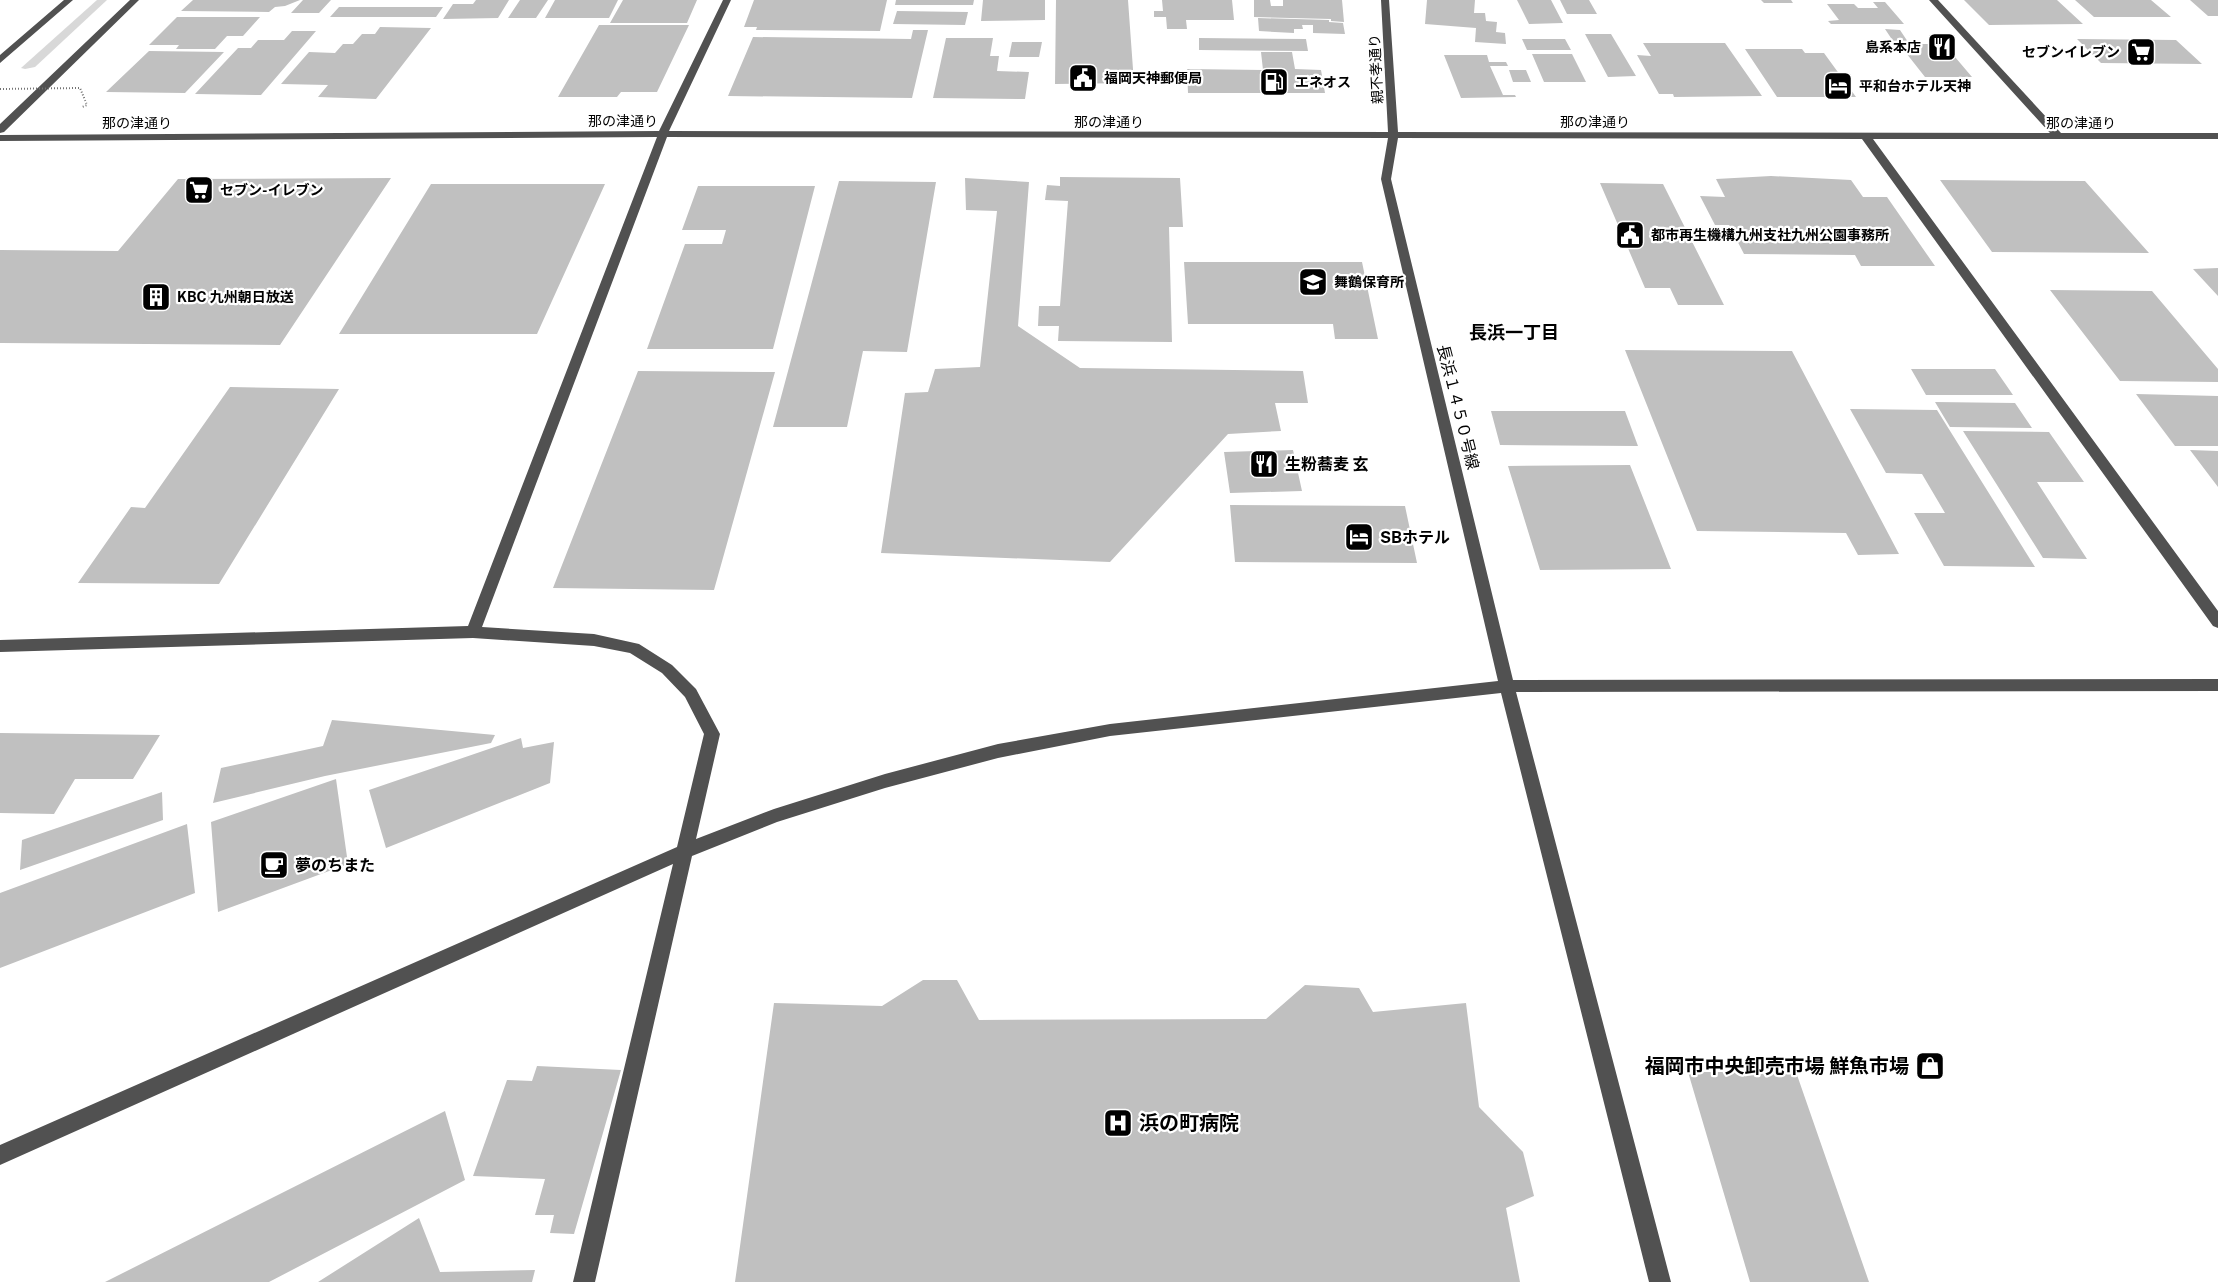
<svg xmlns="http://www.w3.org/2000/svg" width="2218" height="1282" font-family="'Public Sans','Noto Sans JP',sans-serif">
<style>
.green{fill:#d8d8d8}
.building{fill:#c0c0c0}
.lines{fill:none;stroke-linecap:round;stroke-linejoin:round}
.minor{fill:#515151;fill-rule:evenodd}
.path-bridge{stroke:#737373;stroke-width:2;stroke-dasharray:1 2;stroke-linecap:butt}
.labels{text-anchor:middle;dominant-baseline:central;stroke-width:4.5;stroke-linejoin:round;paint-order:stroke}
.far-poi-label{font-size:14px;font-weight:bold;fill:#000;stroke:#fff;text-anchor:start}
.far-street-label{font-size:14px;fill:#000;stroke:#fff}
.street-label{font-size:16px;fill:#000;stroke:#fff}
.poi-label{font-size:16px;font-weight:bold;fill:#000;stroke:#fff;text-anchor:start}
.neighbourhood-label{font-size:18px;font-weight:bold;fill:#000;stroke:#fff}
.near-poi-label{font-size:20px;font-weight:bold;fill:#000;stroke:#fff;text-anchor:end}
</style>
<rect width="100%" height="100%" fill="#fff"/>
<path class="green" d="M97 0H107L35 67 25 69 21 68Z"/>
<path class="building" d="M193 0H300L285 6 275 7 269 12 181 11Z
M303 0H331L319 13H291Z
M476 0H509L498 18 443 19 453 4H473Z
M520 0H548L536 18H508Z
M555 0H618L609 18H545Z
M623 0H697L687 23H610Z
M754 0H887L880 31 756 30 757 27H744Z
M896 0H974L973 5H895Z
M983 0H1045V20L981 21Z
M1056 0H1128L1134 83 1055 84Z
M1162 0H1232L1234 20H1186L1187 29H1167L1166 17H1154V11H1163Z
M1254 0H1270L1271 6H1283V0H1342L1344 22 1331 21V19L1254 17Z
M1427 0H1475L1474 13H1485L1486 21 1497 22 1496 32 1505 33 1506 44 1475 42 1476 28 1425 24Z
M1517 0H1551L1563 23 1529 24Z
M1560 0H1589L1597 14H1567Z
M1761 0H1791L1793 3H1764Z
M1964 0H2057L2083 24 1989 25Z
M2075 0H2151L2171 17H2094Z
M2190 0H2218V16H2208Z
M1873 2H1885L1904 24H1831L1828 21 1839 20 1827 4H1854L1858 8H1878Z
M339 7H443L436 17H330Z
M897 11 968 12 965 25 893 24Z
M177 17H260L243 36H227L215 49H176L179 45H149Z
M1258 18 1329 20V22L1343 23 1345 34 1313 33V25H1302L1303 29H1294V33L1259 31Z
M599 25H689L657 92H621L617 97H558Z
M380 27 431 28 376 99 318 97 328 85 281 84 309 52 335 53 343 44H353L362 34H375Z
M1885 29 1900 30 1908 42 1893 41Z
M913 30H928L912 98 728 96 753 37 911 39Z
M292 31H316L261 95 195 94 238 48H251L258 40H284Z
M1585 34H1611L1636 76 1608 77Z
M946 38H993L990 56H999L997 71 1029 72 1025 99 933 98Z
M1199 38 1306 39 1308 51 1199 50Z
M1522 39H1565L1571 50H1527Z
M2077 39 2176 40 2202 64 2101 63Z
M1012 42H1042L1039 57H1009Z
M1643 43H1725L1762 96 1674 97 1673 94H1659L1637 55 1651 56Z
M1899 44H1944L1972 77H1925Z
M1745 49H1802L1805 53H1824L1856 97H1777Z
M149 51 224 52 185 93 106 92Z
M1261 52H1292L1295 69 1321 70 1325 93H1188L1187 69 1263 70Z
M1532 54H1572L1586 82H1544Z
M1444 55H1487L1489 62H1506L1508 66H1490L1503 95H1515L1516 97 1461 98Z
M1509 70H1526L1531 82H1513Z
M1771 176 1851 180 1863 197H1887L1935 266H1861L1855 255 1744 254 1729 225H1715L1700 196 1725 197 1716 179Z
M1060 177 1180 178 1183 227H1169L1172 342 1058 341 1059 326H1038L1039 306H1060L1068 201 1045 200 1047 185 1060 186Z
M391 178 280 345 0 343V250L118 251 178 179Z
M965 178 1029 182 1018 326 1080 368 1303 371 1308 403H1275L1281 431 1228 434 1110 562 881 553 905 393 928 392 935 369 980 367 997 211 966 210Z
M1940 180 2085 181 2149 253 1992 252Z
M839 181 936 182 907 352 863 351 847 427H773Z
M1600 183 1663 184 1724 305H1678L1670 288H1645Z
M431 184H605L537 334H339Z
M698 186H815L773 349H647L685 244H722L726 230H682Z
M1184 262H1362L1378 339H1335L1333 324H1188Z
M2218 268V296L2193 269Z
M2050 290 2152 291 2218 369V382L2120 381Z
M1625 350 1792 351 1899 554 1858 555 1846 533 1697 531Z
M1911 369H1995L2013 395H1926Z
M638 371 775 372 714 590 553 588Z
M230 387 339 389 219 584 78 583 131 507 145 508Z
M2136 394 2218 396V446H2175Z
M1935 402 2015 403 2032 428 1950 427Z
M1850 409 1937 410 2035 567 1944 566 1914 513H1945L1922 474 1886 473Z
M1491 411H1625L1638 446 1500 445Z
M1963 431 2049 432 2084 482H2037L2087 559 2043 558Z
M1293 450 1302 491 1230 493 1224 452Z
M2190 450 2218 451V487Z
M1630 465 1671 569 1540 570 1508 466Z
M1230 505 1405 506 1417 563 1235 562Z
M332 720 495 735 491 743 325 776 213 803 221 768 323 746Z
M0 733 160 735 133 779H75L54 814 0 813Z
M521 738 523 748 554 742 550 783 386 848 369 790Z
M336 779 348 864 218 912 211 822Z
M162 792 163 820 20 870 22 840Z
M187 824 195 893 0 968V893Z
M923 980H957L979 1020 1266 1019 1305 985 1359 988 1373 1012 1466 1003 1479 1107 1523 1152 1534 1196 1506 1208 1520 1282H735L774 1003 882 1006Z
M537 1066 621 1070 574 1234 550 1233 554 1215H535L545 1179 473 1176 507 1080 532 1081Z
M1688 1072H1796L1869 1282H1750Z
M445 1111 465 1180 269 1282H105Z
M419 1218 440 1272 535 1270 532 1282H318Z"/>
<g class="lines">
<path class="minor" d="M64 0H73L0 63V55Z
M130 0H139L4 132 0 133V124Z
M723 0H731L669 131 1388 132 1381 0H1389L1398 132 2050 133 1929 0H1938L2061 133H2218V139H1873L2218 611V628L2213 626 1862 139 1398 138 1391 179 1513 680 2218 679V691L1516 692 1671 1282H1649L1501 693 1110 736 998 758 885 788 777 822 692 856 595 1282H573L673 864 0 1165V1145L677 847 704 734 685 697 662 673 630 653 594 646 473 638 0 652V640L468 626 657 137 0 141V135L659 131ZM667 137 1388 138 1381 179 1498 681 1110 724 998 744 885 774 774 809 696 839 720 734 696 689 672 665 639 644 594 634 482 627Z"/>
<path class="path-bridge" d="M0 89 80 88 87 105 82 107"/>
</g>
<defs>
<g id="restaurant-square" transform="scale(1.5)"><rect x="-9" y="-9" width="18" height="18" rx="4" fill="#000" stroke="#fff"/><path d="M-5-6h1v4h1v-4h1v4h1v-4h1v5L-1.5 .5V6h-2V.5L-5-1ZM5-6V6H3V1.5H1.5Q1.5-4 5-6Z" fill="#fff"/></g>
<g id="supermarket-square" transform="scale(1.5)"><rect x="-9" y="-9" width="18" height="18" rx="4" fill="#000" stroke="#fff"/><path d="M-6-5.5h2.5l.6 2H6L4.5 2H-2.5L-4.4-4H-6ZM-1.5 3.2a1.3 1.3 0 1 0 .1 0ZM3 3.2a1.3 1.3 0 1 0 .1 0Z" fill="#fff"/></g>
<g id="civic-square" transform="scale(1.5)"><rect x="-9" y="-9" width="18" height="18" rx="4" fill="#000" stroke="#fff"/><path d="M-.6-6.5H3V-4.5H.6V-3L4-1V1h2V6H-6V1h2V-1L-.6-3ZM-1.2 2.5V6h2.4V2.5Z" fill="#fff"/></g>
<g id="fuel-square" transform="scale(1.5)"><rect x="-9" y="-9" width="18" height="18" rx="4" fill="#000" stroke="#fff"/><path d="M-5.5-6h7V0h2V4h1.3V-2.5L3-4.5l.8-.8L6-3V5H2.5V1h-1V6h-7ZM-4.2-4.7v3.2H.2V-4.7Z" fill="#fff"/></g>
<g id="hotel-square" transform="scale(1.5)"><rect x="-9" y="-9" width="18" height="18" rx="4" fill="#000" stroke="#fff"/><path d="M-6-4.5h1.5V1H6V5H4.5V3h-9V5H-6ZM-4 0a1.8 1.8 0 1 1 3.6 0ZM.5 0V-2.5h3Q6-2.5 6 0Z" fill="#fff"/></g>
<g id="school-square" transform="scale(1.5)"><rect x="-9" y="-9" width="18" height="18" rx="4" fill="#000" stroke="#fff"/><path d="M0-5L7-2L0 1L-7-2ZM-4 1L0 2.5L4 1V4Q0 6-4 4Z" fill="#fff"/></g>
<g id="building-square" transform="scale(1.5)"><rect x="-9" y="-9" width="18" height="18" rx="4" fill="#000" stroke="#fff"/><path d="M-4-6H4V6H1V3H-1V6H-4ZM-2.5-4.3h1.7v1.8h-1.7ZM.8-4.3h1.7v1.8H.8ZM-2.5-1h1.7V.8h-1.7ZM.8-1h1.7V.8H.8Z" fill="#fff"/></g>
<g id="cafe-square" transform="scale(1.5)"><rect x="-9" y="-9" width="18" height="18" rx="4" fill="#000" stroke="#fff"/><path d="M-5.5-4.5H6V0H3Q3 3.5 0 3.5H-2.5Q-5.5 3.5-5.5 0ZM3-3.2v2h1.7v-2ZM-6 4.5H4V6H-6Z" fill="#fff"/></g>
<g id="shop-square" transform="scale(1.5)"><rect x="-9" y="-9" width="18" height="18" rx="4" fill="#000" stroke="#fff"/><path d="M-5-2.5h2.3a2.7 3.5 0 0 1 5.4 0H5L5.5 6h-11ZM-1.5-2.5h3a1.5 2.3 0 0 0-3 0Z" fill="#fff"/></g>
<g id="hospital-square" transform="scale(1.5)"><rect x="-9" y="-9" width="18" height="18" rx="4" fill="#000" stroke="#fff"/><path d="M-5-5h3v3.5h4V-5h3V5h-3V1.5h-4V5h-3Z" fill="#fff"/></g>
</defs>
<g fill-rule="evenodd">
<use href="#restaurant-square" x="1942" y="47"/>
<use href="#supermarket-square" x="2141" y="52"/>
<use href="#civic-square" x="1083" y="78"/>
<use href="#fuel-square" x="1274" y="82"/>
<use href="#hotel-square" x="1838" y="86"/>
<use href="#supermarket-square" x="199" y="190"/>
<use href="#civic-square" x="1630" y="235"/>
<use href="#school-square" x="1313" y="282"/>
<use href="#building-square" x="156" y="297"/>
<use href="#restaurant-square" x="1264" y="464"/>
<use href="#hotel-square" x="1359" y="537"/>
<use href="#cafe-square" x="274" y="865"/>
<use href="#shop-square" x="1930" y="1066"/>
<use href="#hospital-square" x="1118" y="1123"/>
</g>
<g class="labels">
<g class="far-poi-label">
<text x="1921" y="47" text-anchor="end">島系本店</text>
<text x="2120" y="52" text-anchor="end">セブンイレブン</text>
<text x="1104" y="78">福岡天神郵便局</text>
<text x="1295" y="82">エネオス</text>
<text x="1859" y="86">平和台ホテル天神</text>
<text x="220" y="190">セブン-イレブン</text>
<text x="1651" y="235">都市再生機構九州支社九州公園事務所</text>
<text x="1334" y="282">舞鶴保育所</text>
<text x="177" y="297">KBC 九州朝日放送</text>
</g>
<g class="far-street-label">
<text transform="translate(1376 69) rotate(-93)">親不孝通り</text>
<text x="623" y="121">那の津通り</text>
<text x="1109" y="122">那の津通り</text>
<text x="1595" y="122">那の津通り</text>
<text x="137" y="123">那の津通り</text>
<text x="2081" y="123">那の津通り</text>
</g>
<g class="street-label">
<text transform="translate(1458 407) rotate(76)">長浜１４５０号線</text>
</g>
<g class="poi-label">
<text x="1285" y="464">生粉蕎麦 玄</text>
<text x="1380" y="537">SBホテル</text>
<text x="295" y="865">夢のちまた</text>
</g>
<g class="neighbourhood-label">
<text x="1514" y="332">長浜一丁目</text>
</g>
<g class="near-poi-label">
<text x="1909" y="1066">福岡市中央卸売市場 鮮魚市場</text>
<text x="1139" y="1123" text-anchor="start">浜の町病院</text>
</g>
</g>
</svg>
